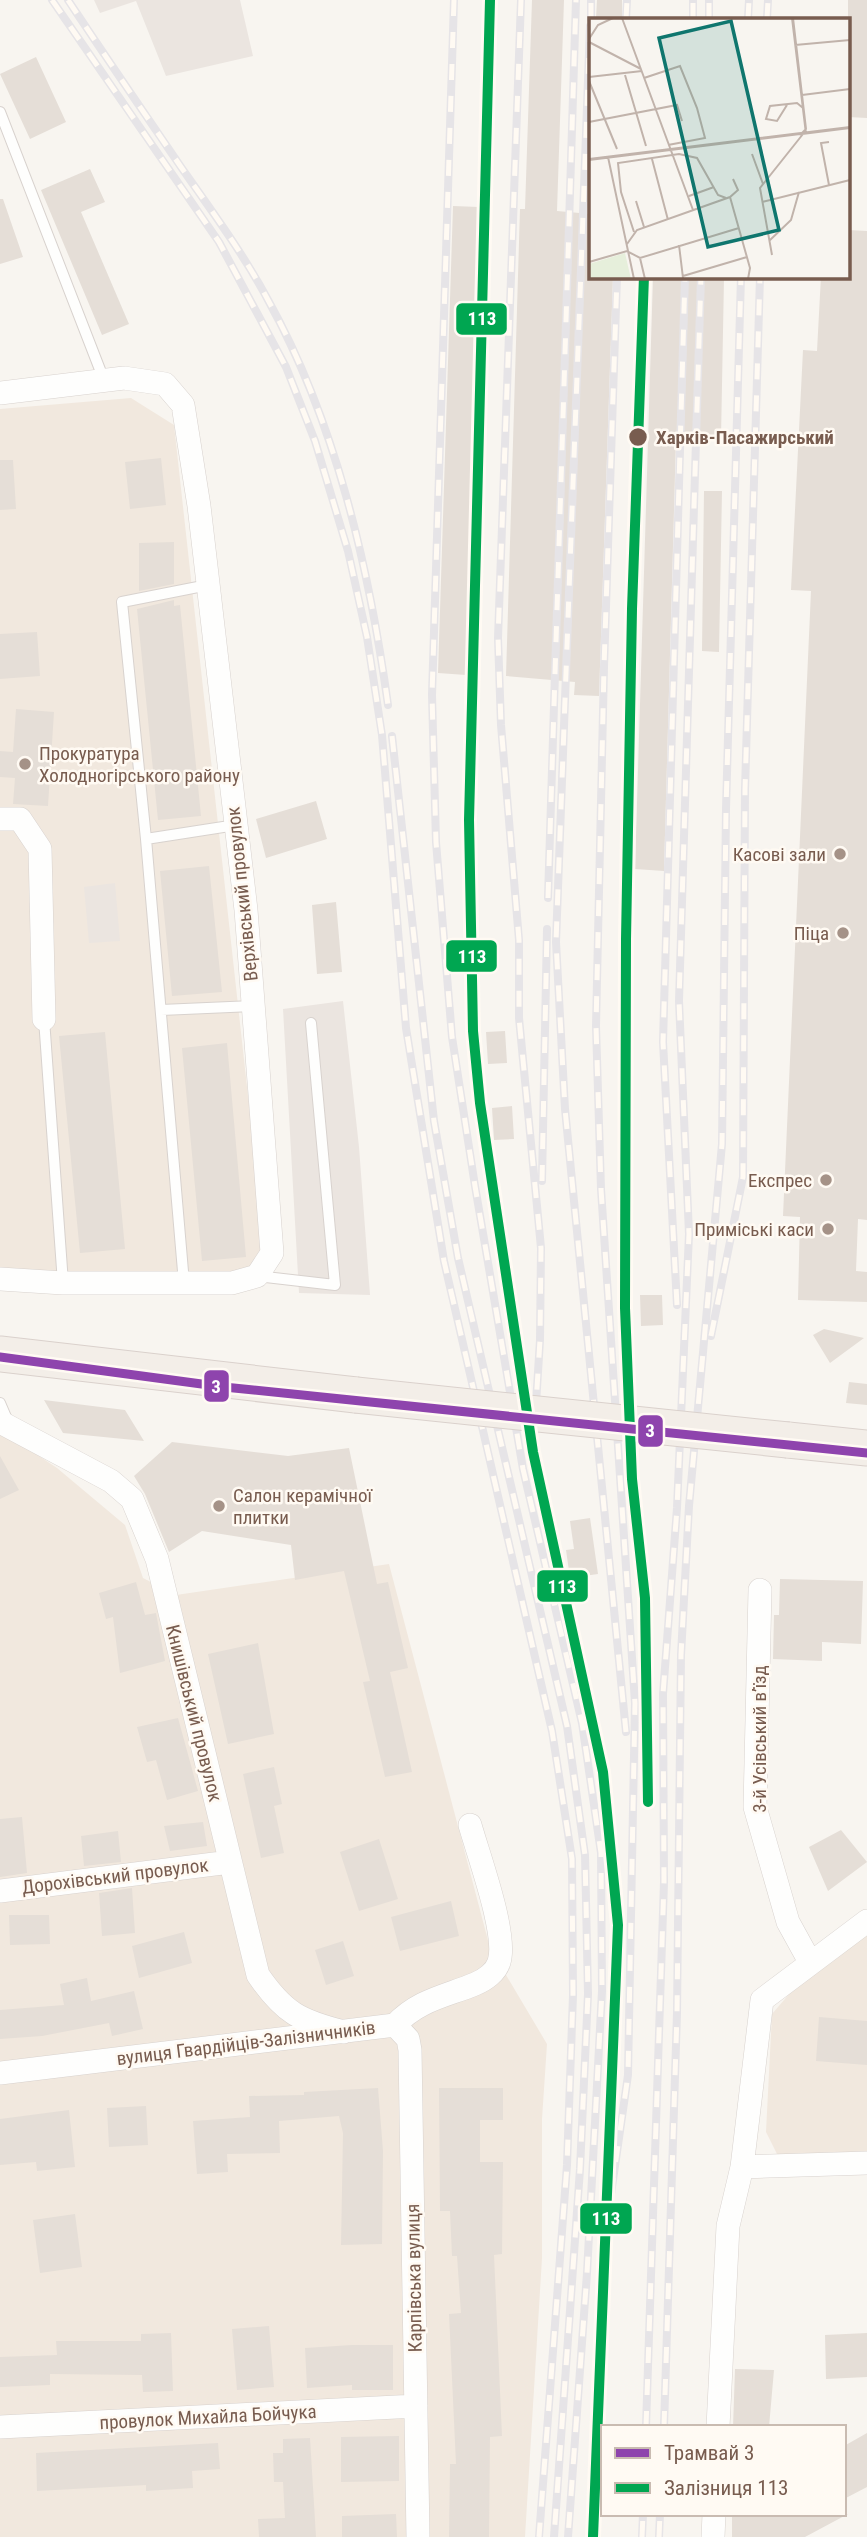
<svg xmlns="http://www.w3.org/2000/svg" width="867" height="2537" font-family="'Roboto Condensed',sans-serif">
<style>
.residential{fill:#f1e8de}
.industrial{fill:#ebe5e0}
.building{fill:#e5ded7}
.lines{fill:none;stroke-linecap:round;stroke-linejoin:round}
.service-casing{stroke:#d8d2ce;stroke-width:12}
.minor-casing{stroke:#d8d2ce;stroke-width:24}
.primary-casing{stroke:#dad1cc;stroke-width:37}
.service{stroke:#fefefd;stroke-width:10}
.minor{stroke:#fefefd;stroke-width:23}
.primary{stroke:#f3eee8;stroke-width:35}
.rail-casing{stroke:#e6e4e7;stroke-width:8}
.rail{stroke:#fffaf3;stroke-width:5;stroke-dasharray:16;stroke-linecap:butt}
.primary-bridge-casing{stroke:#dad1cc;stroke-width:37;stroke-linecap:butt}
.primary-bridge{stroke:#f3eee8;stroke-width:35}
.rail-1-casing{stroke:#fffaf3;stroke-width:16}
.rail-1{stroke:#00a651;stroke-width:10}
.tram-1-casing{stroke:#fffaf3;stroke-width:14}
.tram-1{stroke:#8e44ad;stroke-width:9}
.stop-dot{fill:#785c4f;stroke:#fffaf3;stroke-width:2.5}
.poi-dot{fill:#a59287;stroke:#fffaf3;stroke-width:2.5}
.labels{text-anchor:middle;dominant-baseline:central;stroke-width:5;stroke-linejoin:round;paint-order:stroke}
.stop-label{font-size:19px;font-weight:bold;fill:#785c4f;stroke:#fffaf3;text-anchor:start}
.poi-label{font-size:19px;fill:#785c4f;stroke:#fffaf3;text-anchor:end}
.street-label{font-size:19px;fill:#785c4f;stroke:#fffaf3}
.inset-road{fill:none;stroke:#c1b3ab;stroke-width:2}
.view{fill:#0f766e;fill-opacity:0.15;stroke:#0f766e;stroke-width:3.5}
.inset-edge{fill:none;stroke:#785c4f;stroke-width:3.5}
.line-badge{stroke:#fffaf3;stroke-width:2.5}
.badge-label{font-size:19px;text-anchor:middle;font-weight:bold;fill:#fff}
</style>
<rect width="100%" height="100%" fill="#f8f5f0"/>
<path class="residential" d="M131 398 174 425 265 1250 252 1267 229 1277 0 1270V409Z
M0 1430 57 1468 125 1525 143 1578 176 1595 389 1564 490 1948 547 2044 542 2119V2258L525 2537H0Z
M867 1935V2153L778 2156 766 2132 772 2014 796 1986Z"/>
<path class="industrial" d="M94 0H240L253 56 166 76 136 1 100 13Z
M115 883 120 941 89 943 84 887Z
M343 1001 359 1147 370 1295 299 1293 283 1009Z"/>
<path class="building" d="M532 0H564L557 211 591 214V276H613L599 696 574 695 575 682 506 676 520 209H525Z
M597 0H622V19H596Z
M848 0H867V118L848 117Z
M36 57 66 122 30 139 0 74Z
M90 169 105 202 81 212 129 324 102 335 41 190Z
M0 199H3L23 257 0 264Z
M453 206 479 207 466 675 438 673Z
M848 230 867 231V1220L858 1219 856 1271 867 1272V1302L798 1300 800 1217 783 1216 811 591 791 590 803 350 817 351 821 276H848Z
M653 276 724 278 721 438H676L664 871 635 869Z
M161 458 166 505 130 509 125 462Z
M0 460H13L16 509 0 510Z
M704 491H722L719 652 702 651Z
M174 542V584L139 591V543Z
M174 600V606L180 605 201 816 158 820 137 609Z
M37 632 40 676 0 679V634Z
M16 709 54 712 48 806 13 804 15 778 0 777V751L13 752Z
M316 801 327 839 266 858 256 819Z
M209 866 222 992 172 996 160 871Z
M336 902 342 972 317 974 312 905Z
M505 1031 507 1063 488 1064 486 1032Z
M105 1032 125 1249 80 1253 59 1036Z
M227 1043 246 1257 202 1261 182 1048Z
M512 1106 514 1139 494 1140 492 1108Z
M640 1295H662L663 1325 641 1326Z
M824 1329 864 1338 830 1363 813 1335Z
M849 1382 867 1384V1405L846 1403Z
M44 1400 125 1410 144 1441 63 1433Z
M172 1442 288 1456 349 1448 377 1584 388 1582 408 1668 390 1672 412 1772 385 1777 363 1682 370 1681 344 1571 295 1580 291 1545 202 1531 169 1552 145 1494 134 1476Z
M0 1456 19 1490 0 1499Z
M590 1518 598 1574 570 1578 566 1550 574 1549 570 1521Z
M780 1579 863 1581 861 1644 822 1642V1661L773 1659 774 1615H779Z
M136 1582 145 1615 156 1613 165 1661 120 1673 113 1617 106 1619 99 1593Z
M258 1643 274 1734 228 1744 208 1654Z
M178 1718 198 1791 167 1800 156 1760 147 1762 137 1727Z
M274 1767 282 1804 274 1806 284 1853 261 1858 243 1774Z
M22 1817 27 1873 0 1877V1819Z
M203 1822 207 1846 170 1851 164 1826Z
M841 1830 867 1862 828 1891 809 1847Z
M118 1831 121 1862 84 1866 81 1836Z
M379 1839 398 1899 359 1911 340 1852Z
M132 1888 135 1933 102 1936 99 1893Z
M451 1901 459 1936 400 1951 391 1917Z
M9 1915H49L50 1944 10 1945Z
M184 1932 192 1963 139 1978 132 1946Z
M343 1941 354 1976 326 1985 315 1950Z
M87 1978 91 2001 134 1991 143 2029 112 2036 109 2023 42 2036 0 2039V2010L64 2005 60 1984Z
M819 2017 867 2021V2065L816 2061Z
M378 2088 383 2151 382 2244 341 2245 343 2133 339 2116 279 2121 280 2153 227 2154 228 2172 197 2174 193 2121 250 2117 249 2096 304 2095V2092Z
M439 2088H503V2120H480V2162H503L502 2254 494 2255 502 2436 490 2437 489 2537H449L450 2464H456L449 2314 461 2313 457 2256H452L450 2211H440Z
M146 2106 148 2145 109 2147 107 2108Z
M69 2110 75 2167 37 2171 36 2162 0 2165V2119Z
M75 2214 82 2267 40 2273 33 2220Z
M269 2326 274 2387 237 2390 232 2329Z
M171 2333 173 2391 143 2392 142 2375 50 2374V2385L0 2387V2357L57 2355 56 2341H141V2334Z
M867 2333V2377L826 2379 825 2335Z
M352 2345H393V2390H352V2385L307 2388 305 2348Z
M735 2369 774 2370 769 2427H733Z
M867 2433V2487L844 2499V2446Z
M399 2436V2481L341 2482V2437Z
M310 2438 316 2537H259L258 2519 285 2518 283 2482H274L273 2453H283V2439Z
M218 2443 220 2469 192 2471 193 2488 146 2491V2485L37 2491 36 2453Z
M396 2514 397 2537H342V2516Z
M732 2514H848L805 2537H732Z"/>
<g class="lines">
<g class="service-casing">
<path id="service" d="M0 112 104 380
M146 839 236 825
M161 1010 253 1006
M44 1019 63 1283
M257 1276 335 1285 311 1023
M184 1283 146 839 122 602 208 585
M0 1403 9 1424"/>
</g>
<g class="minor-casing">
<path id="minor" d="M0 393 124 378 165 384 183 405 199 506 246 910 272 1253 257 1276 232 1283H63L0 1279
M0 819H20L40 849 44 1019
M0 1422 111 1481 132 1499 157 1559 258 1975C284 2013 300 2021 344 2032
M760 1590 755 1807 788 1922 810 1962
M0 1891 230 1862
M395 2025 408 2039 410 2050 418 2537
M0 2073 395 2025C418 2000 446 1996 475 1984 485 1980 496 1972 499 1962 508 1935 478 1854 470 1825
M742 2167 867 2163
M0 2427 416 2406
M718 2427 728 2226 742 2167 762 2000 867 1921
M713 2537 714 2514"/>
</g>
<g class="primary-casing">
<path id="primary" d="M0 1354 356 1395
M788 1440 867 1448"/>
</g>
<use href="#service" class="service"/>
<use href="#minor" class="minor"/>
<use href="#primary" class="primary"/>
<g class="rail-casing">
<path id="rail" d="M52 0 219 242 286 367 315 441 348 551 367 637 382 735 406 1028 444 1261 552 1731 572 1859 573 1995 567 2165 539 2537
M68 0C105 56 143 111 181 167 211 210 243 253 268 300 336 423 369 567 388 705
M454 0 432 695 436 842 452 1037 475 1186 523 1469 582 1723 601 1853 602 1991 587 2273 568 2537
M521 0 498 638 501 725 519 940V1018L541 1248 540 1340 533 1452
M591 19V0
M626 19 627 0
M693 19V0
M709 19V0
M748 19 749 0
M767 19 768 0
M590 26 556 942 565 1109 626 1732
M392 736 434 1121 458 1258 567 1726 585 1855 588 1994 580 2169 554 2537
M548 898 576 0
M542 1181 547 929
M677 1305 663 1042 685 276
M711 1336 743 1177 745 790 760 276
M602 2257 628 2075 635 1703 601 1189 596 1026 604 667 617 276
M646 2427 664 1882 663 1694 677 1508 689 1234 679 1001 701 276
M664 2427 677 2013 681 1655 689 1506 722 1144 726 809 741 276
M642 2537 643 2514
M659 2537 660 2514"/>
</g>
<use href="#rail" class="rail"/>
<g class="primary-bridge-casing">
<path id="primary-bridge" d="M356 1395 788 1440"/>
</g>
<use href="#primary-bridge" class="primary-bridge"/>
<g class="rail-1-casing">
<path id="rail-1" d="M490 0 469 820 473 1031 480 1103 533 1452 603 1772 618 1925 593 2537
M644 276 632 609 626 939 625 1308 632 1479 645 1598 648 1802"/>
</g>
<use href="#rail-1" class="rail-1"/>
<g class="tram-1-casing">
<path id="tram-1" d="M0 1357 224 1387 867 1453"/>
</g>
<use href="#tram-1" class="tram-1"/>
</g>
<circle class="stop-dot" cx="638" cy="437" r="10"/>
<g class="poi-dot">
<circle cx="25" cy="764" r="7"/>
<circle cx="840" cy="854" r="7"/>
<circle cx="843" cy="933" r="7"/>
<circle cx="826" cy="1180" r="7"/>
<circle cx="828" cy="1229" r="7"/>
<circle cx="219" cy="1506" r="7"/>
</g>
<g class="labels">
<g class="stop-label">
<text x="656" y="437">Харків-Пасажирський</text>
</g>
<g class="poi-label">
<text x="39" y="753" text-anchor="start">Прокуратура<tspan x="39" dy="22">Холодногірського району</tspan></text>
<text x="826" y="854">Касові зали</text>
<text x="829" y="933">Піца</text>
<text x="812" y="1180">Експрес</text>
<text x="814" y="1229">Приміські каси</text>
<text x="233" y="1495" text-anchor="start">Салон керамічної<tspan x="233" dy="22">плитки</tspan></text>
</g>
<g class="street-label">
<text transform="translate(242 894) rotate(-96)">Верхівський провулок</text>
<text transform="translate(194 1713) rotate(76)">Книшівський провулок</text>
<text transform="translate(759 1739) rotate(-90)">3-й Усівський в’їзд</text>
<text transform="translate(115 1876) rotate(-7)">Дорохівський провулок</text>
<text transform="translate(246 2043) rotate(-7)">вулиця Гвардійців-Залізничників</text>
<text transform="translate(414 2278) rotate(-91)">Карпівська вулиця</text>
<text transform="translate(208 2417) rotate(-3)">провулок Михайла Бойчука</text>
</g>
</g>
<g transform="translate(589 18)">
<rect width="261" height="261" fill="#f8f5f0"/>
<path d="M36 235 42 261H0V246Z" fill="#e6efdb"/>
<path class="inset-road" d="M33 0 104 192M203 0 217 116M204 0 217 111 211 117M0 21 9 7 24 0M0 24 52 51M206 27 261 22M36 57 57 128M0 59 53 53M55 60 91 48 108 90 116 120 79 127M0 63 28 131M213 77 261 71M198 87 188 103 177 101 181 88 208 85 214 90M0 104 88 87 93 103M213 116 261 110M163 136 174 166M19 139 45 261M0 141 261 109M63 141 79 202M0 142 211 116M240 167 232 125 240 124M100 178 125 169M141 179 161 250 159 261M47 183 55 209M173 184 261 162M45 214 32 174 29 145 90 136 108 140 129 177 137 180M180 223 202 202 210 174M38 226 48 212 141 179 149 172 144 161M90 227 94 260M183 237 171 170 214 116M51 240 56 261M0 244 38 233 51 240 150 210M94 258 158 239"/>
<path class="view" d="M142 3 190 212 119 229 70 20Z"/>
<rect width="261" height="261" class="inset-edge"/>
</g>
<g class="line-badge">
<rect x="455" y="302" width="53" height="34" rx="7" fill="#00a651"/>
<rect x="445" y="939" width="53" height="34" rx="7" fill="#00a651"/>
<rect x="203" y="1369" width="27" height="34" rx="7" fill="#8e44ad"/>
<rect x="637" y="1414" width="27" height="34" rx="7" fill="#8e44ad"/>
<rect x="536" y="1569" width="53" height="34" rx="7" fill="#00a651"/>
<rect x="579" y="2202" width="54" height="33" rx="7" fill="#00a651"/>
</g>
<g class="badge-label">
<text x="482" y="325">113</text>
<text x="472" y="963">113</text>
<text x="216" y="1393">3</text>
<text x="650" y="1437">3</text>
<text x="562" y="1593">113</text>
<text x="606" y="2225">113</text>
</g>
<rect x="601" y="2425" width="245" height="91" fill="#fffaf3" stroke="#c9bbb1" stroke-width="2"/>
<rect x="615" y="2448" width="35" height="10" fill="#8e44ad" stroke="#c9bbb1" stroke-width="2"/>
<text x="664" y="2460" font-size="21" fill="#785c4f">Трамвай 3</text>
<rect x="615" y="2483" width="35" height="10" fill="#00a651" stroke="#c9bbb1" stroke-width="2"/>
<text x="664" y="2495" font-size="21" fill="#785c4f">Залізниця 113</text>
</svg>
